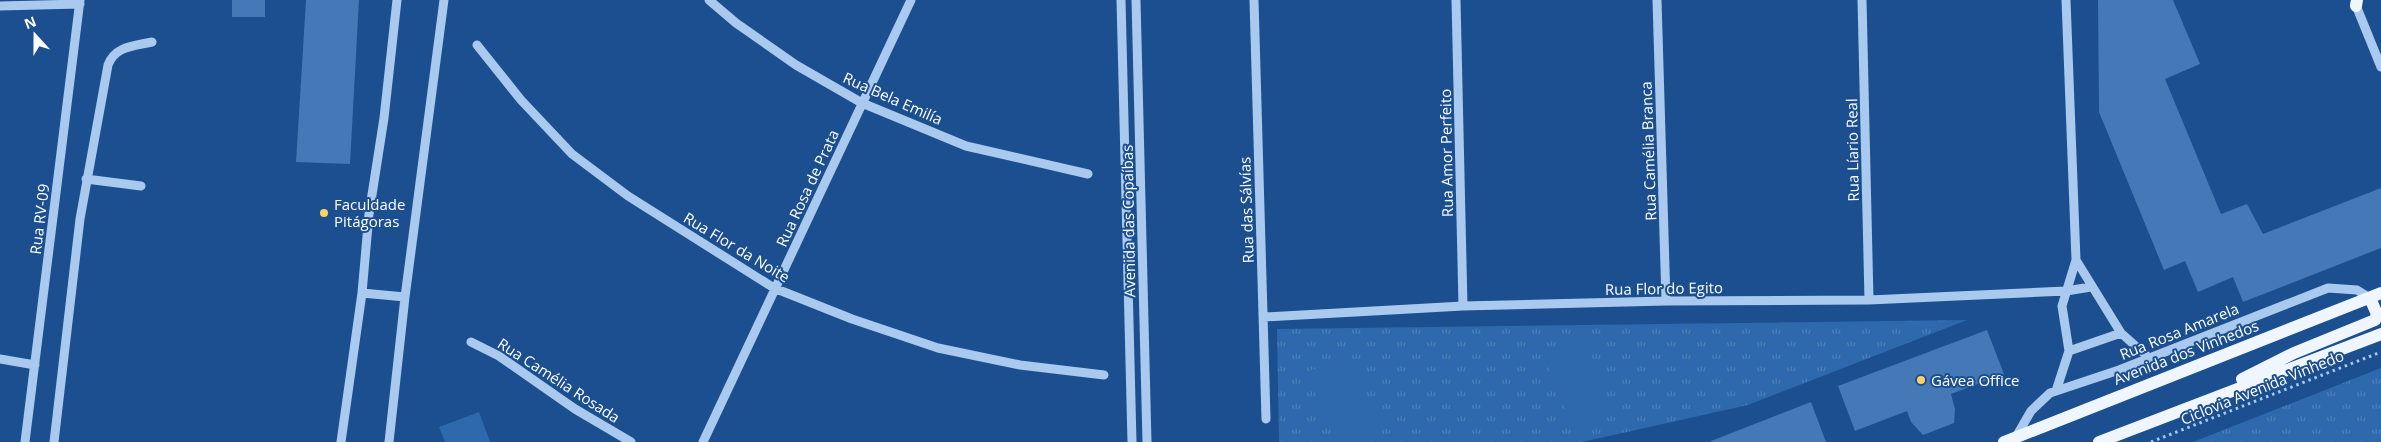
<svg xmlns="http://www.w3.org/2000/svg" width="2381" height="442" font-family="'Open Sans',sans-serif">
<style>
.grass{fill:url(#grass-tufts)}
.garden{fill:#2e69ad}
.building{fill:#4478b7}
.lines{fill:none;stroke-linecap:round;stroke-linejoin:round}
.path{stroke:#a9c9ee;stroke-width:3;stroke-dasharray:2.5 4;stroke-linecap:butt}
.minor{stroke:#a9c9ee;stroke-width:9}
.major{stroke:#f0f6ff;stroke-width:12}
.poi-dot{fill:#ffd166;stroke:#1b4f8f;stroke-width:2}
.labels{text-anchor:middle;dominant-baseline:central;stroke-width:4;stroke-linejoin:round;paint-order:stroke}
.street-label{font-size:15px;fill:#fff;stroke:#1b4f8f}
.poi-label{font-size:15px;fill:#fff;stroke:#1b4f8f;text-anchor:start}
</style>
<defs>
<pattern id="grass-tufts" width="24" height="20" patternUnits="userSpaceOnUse" patternTransform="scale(1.25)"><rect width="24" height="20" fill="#2e69ad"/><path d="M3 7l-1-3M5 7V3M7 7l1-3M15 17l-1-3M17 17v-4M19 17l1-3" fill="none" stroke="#4d80b9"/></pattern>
</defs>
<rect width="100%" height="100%" fill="#1b4f8f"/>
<path class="grass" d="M1967 320 1748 405 1582 442H1279L1277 329Z
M2381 368V442H2193Z"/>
<path class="garden" d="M1584 338 1614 415 1573 431 1543 354Z
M1350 355 1381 431 1354 442H1336L1307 372Z
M479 412 490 442H445L439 427Z"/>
<path class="building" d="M232 0H265V17H232Z
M306 0H359L350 164 296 162Z
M2098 0H2173L2200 64 2165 79 2221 214 2247 204 2263 234 2381 188V248L2243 302 2233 277 2198 292 2185 261 2164 270 2099 112Z
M1987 330 2004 374 1951 394 1955 409 1954 423 1923 435 1911 422 1907 411 1855 431 1838 386Z
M1811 402 1826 442H1711V441Z"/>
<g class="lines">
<path class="path" d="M2151 442 2381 352"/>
<path class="minor" d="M709 0 736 23 796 65 862 103 966 146 1088 174
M1121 0 1132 442
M1136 0 1147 442
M1254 0 1266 419
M1456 0 1463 306
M1657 0 1666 301
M1862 0 1869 300
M2355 3 2381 67
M0 6 80 4
M477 45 521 100 572 154 628 196 774 288 852 319 938 348 1020 365 1104 375
M86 179 141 186
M2076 260 2121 333 2149 358
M362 293 405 297
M1264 317 1463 306 1666 301 1869 300 2066 291 2091 287
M471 342 499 356 575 409 631 442
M2069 351 2121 333
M0 359 35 365
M2056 391 2069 351 2062 306 2076 260 2066 0
M2016 437 2031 411 2050 393 2119 370 2328 288 2357 290 2370 298
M25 442 80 0
M54 442 80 219 108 65C115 46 134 46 152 42
M341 442 362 293 369 214 384 118 397 0
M389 442 405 297 444 0
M703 442 911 0"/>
<path class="major" d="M2356 6 2357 0
M2242 379 2294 353 2375 320 2377 314 2370 298
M2004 442 2381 293
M2099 442 2381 334"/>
</g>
<g class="poi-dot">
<circle cx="324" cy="213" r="5"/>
<circle cx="1921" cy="380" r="5"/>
</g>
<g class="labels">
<g class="street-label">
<text transform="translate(893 98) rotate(24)">Rua Bela Emilía</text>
<text transform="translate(1852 150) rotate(-91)">Rua Líario Real</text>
<text transform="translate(1648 151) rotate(-92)">Rua Camélia Branca</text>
<text transform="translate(1446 153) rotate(-91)">Rua Amor Perfeito</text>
<text transform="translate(807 188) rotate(-65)">Rua Rosa de Prata</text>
<text transform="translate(1246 210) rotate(-92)">Rua das Sálvías</text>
<text transform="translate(39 219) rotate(-83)">Rua RV-09</text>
<text transform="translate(1128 221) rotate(-91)">Avenida das Copaíbas</text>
<text transform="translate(737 247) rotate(31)">Rua Flor da Noite</text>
<text transform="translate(1664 288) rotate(-1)">Rua Flor do Egito</text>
<text transform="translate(2179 331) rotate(-22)">Rua Rosa Amarela</text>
<text transform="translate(2186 352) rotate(-21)">Avenida dos Vinhedos</text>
<text transform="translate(559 380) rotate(33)">Rua Camélia Rosada</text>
<text transform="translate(2262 387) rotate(-22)">Ciclovia Avenida Vinhedo</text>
</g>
<g class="poi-label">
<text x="334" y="204">Faculdade<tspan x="334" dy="17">Pitágoras</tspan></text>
<text x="1931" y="380">Gávea Office</text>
</g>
</g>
<g transform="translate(35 35) rotate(339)" stroke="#1b4f8f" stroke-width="4" paint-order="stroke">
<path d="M0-4L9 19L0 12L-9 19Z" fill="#ffffff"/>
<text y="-8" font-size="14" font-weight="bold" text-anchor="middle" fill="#ffffff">N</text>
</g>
</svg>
